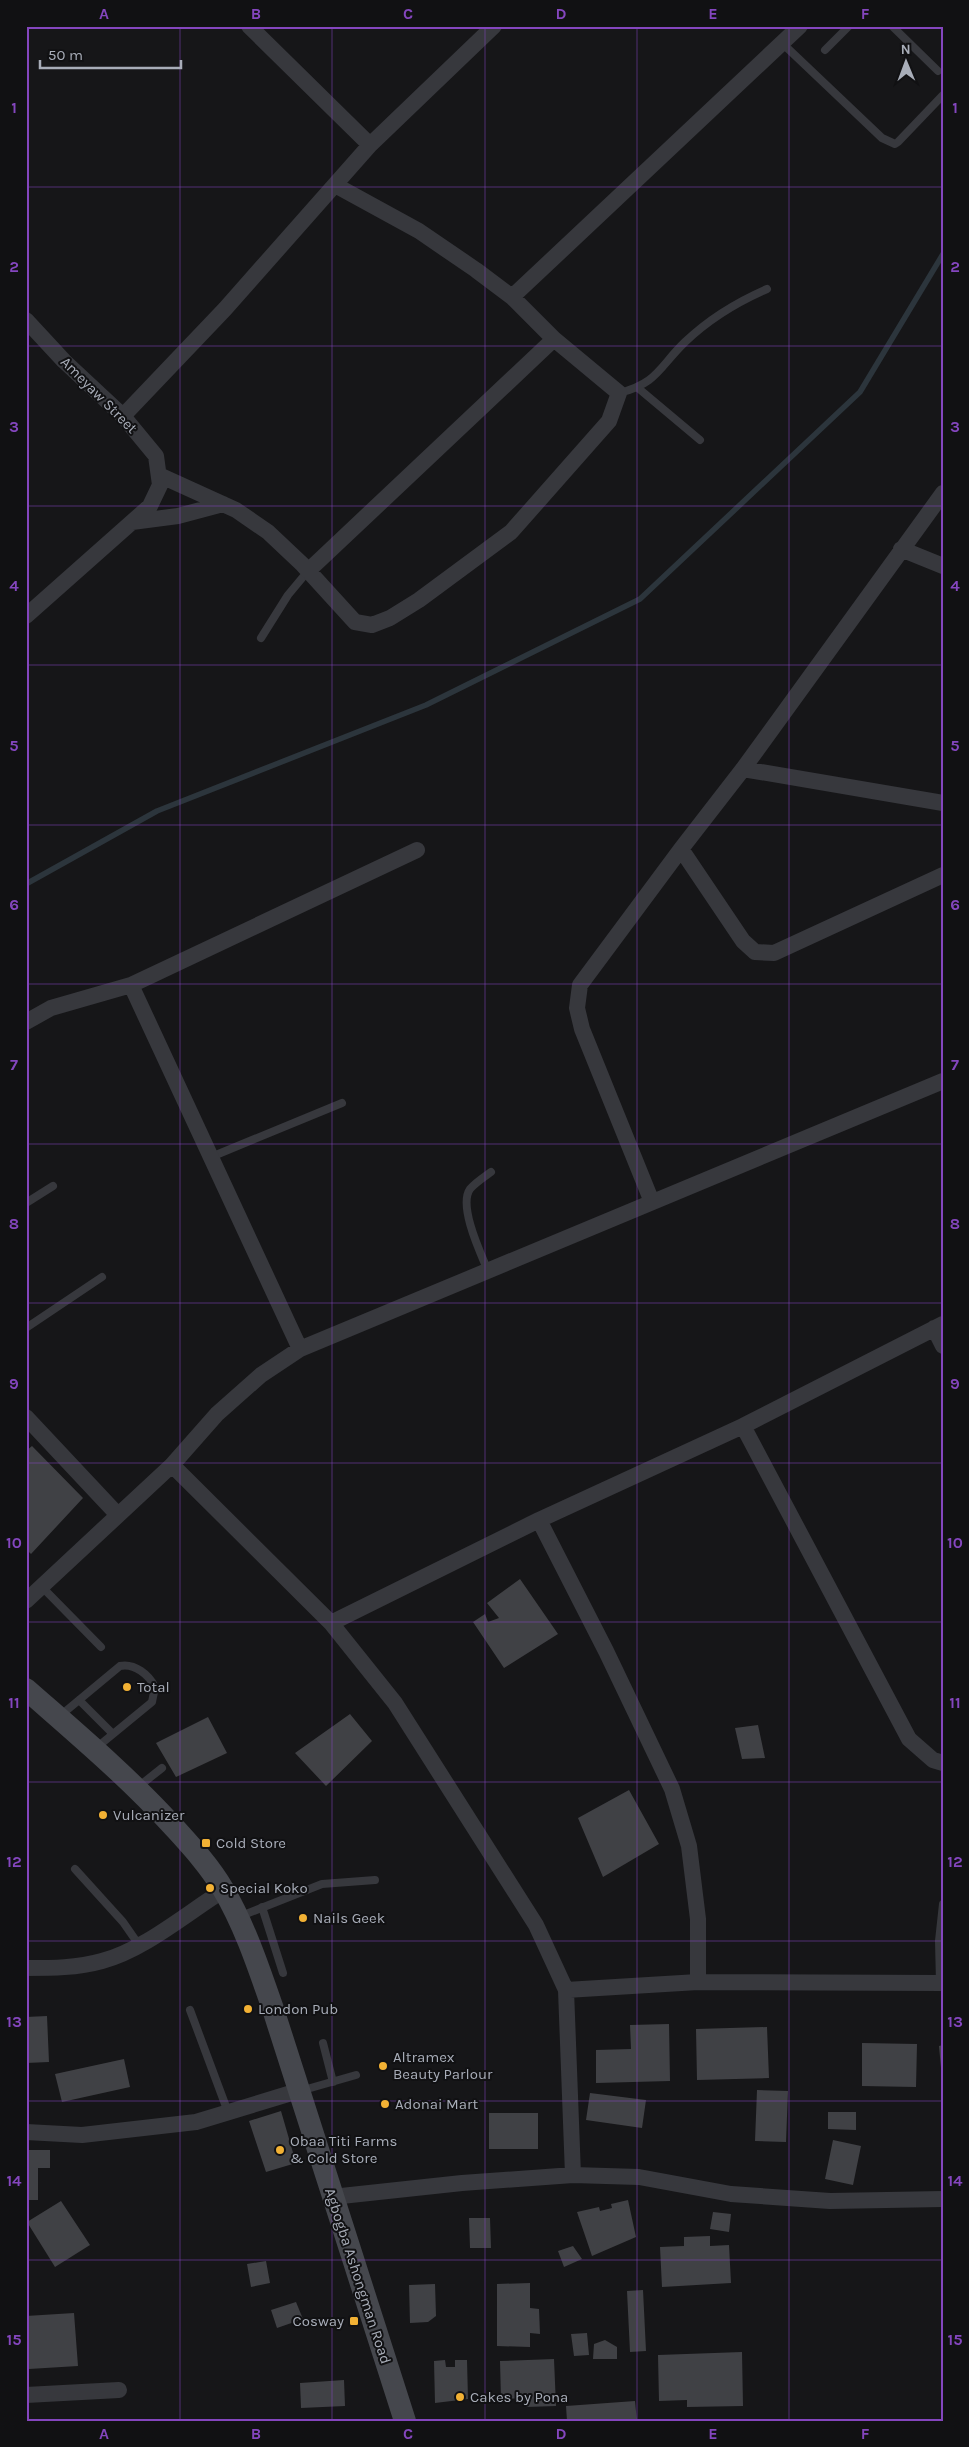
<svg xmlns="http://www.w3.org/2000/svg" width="969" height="2447" font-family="Karla,sans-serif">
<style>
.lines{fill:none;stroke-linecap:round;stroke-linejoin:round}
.stream{stroke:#2c353c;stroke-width:5.5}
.building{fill:#404145}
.lane{stroke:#37383d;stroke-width:8}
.street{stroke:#37383d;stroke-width:16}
.secondary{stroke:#45474d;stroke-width:22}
.grid{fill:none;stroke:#8446be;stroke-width:1;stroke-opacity:0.55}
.poi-dot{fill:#f2b134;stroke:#111113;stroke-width:2}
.labels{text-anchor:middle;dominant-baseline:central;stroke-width:4;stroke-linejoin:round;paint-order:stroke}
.street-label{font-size:15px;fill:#a8adb8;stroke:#111113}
.poi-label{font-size:15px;fill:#a8adb8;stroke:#111113;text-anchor:start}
.neatline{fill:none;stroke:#8446be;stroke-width:2}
.grid-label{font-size:16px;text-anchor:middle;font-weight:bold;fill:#8446be}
</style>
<rect width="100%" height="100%" fill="#161618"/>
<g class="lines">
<path class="stream" d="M26 884 157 811 426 705 640 599 860 392 943 254"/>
</g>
<path class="building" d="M32 1446 83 1498 31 1554 26 1549V1451Z
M520 1579 558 1634 504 1668 473 1622 485 1614 488 1622 499 1618 487 1603Z
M350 1714 372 1741 326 1786 295 1753Z
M208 1717 227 1753 176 1777 156 1743Z
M758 1725 765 1758 742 1759 735 1728Z
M629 1790 659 1844 603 1877 578 1818Z
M47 2016 49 2062 26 2063V2017Z
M669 2024 670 2081 596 2083V2050L631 2049 630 2025Z
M767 2027 769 2078 697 2080 696 2029Z
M862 2043 917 2044 916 2087 862 2086Z
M943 2045V2068H941L939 2046Z
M124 2059 130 2087 62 2102 55 2074Z
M757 2090 788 2091 786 2142 755 2141Z
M590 2093 646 2100 642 2128 586 2120Z
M281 2111 296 2163 266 2172 249 2121Z
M828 2112H856V2130L828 2129Z
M489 2113H538V2149H489Z
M833 2140 861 2146 853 2185 825 2179Z
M26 2150H50V2168H38V2200H26Z
M628 2200 636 2237 592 2256 577 2212 599 2207 600 2211 612 2208 611 2204Z
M61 2201 90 2245 55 2267 27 2222Z
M713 2212 731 2214 729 2232 710 2229Z
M469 2218H490L491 2248H470Z
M710 2236V2246L729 2245 731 2283 662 2287 660 2247 684 2246V2237Z
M573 2246 582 2259 564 2267 558 2251Z
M266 2261 270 2283 251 2287 247 2264Z
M530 2283V2308L539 2309 540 2334 530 2333V2347L497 2346V2284Z
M435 2284 436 2316 428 2322 410 2323 409 2285Z
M643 2290 646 2351 630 2352 627 2291Z
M296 2302 303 2319 277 2328 271 2310Z
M74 2313 78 2366 29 2369 26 2316Z
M587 2333 589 2355 574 2356 571 2334Z
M605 2340 617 2347V2359H593L594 2344Z
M742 2352 743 2406 687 2407V2400L659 2401 658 2355Z
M554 2359 556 2406 526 2407V2398L501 2399 500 2361Z
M445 2360 446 2367H455V2360H467L468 2399 435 2403 434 2361Z
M344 2380 345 2406 301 2408 300 2383Z
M635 2401 637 2421H567L566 2406Z"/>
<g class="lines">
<path class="lane" d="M892 26 938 71
M782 43 882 138 895 144 898 142 943 95
M825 50 849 26
M638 388 700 440
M619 393C658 383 659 367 685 342 709 319 737 302 767 289
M261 638 288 595 308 571
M211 1157 342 1103
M26 1203 53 1186
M488 1271C481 1254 458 1206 470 1189 475 1183 484 1177 491 1172
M26 1328 102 1277
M42 1587 101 1647
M79 1700 113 1734
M61 1715 120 1666C135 1663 149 1675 155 1687L152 1702 96 1748
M138 1787 162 1768
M75 1869 123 1922 139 1945
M262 1907 283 1973
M241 1916 322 1884 375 1880
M940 1983 939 1941 943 1904
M190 2010 228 2112
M323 2043 333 2082
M300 2091 356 2075"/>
<path class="street" d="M249 26 370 145
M512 297 800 26
M26 320 64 361 123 416 156 456 160 485 150 506 26 616
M123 416 225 309 370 145 494 26
M159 475 236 510 268 532 303 565 355 622 372 625 390 618 419 600 511 532 609 421 619 393 554 339 512 297 476 270 419 231 335 185
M132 522 178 516 223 504
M901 549 943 566
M308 571 554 339
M743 769 943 803
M681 849 743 941 755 952 774 953 943 875
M131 985 300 1349
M26 1022 51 1008 131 985 417 850
M652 1202 582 1029 577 1008 580 985 681 849 743 769 943 493
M934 1328 943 1346
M26 1417 117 1514
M743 1426 909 1739 933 1760 943 1763
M172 1465 331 1623 395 1703 536 1925 566 1990
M539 1520 606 1651 672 1789 689 1846 698 1919V1982
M26 1601 172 1465 217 1414 261 1375 300 1349 943 1081
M331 1623 539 1520 743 1426 943 1324
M26 1968C52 1968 77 1968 102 1961 144 1950 187 1913 224 1890
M26 2132 82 2135 196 2122 298 2091
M573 2175 566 1990 698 1982 943 1983
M332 2197 462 2183 573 2175 639 2177 731 2194 830 2201 943 2199
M26 2395 119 2390"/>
<path class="secondary" d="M26 1689C76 1733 126 1775 171 1824 190 1845 209 1865 223 1889 245 1926 259 1969 273 2009L405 2421"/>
</g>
<path class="grid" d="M180 26V2421M332 26V2421M485 26V2421M637 26V2421M789 26V2421M26 187H943M26 346H943M26 506H943M26 665H943M26 825H943M26 984H943M26 1144H943M26 1303H943M26 1463H943M26 1622H943M26 1782H943M26 1941H943M26 2101H943M26 2260H943"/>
<g class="poi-dot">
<circle cx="127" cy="1687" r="5"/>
<circle cx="103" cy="1815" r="5"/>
<rect x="201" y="1838" width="10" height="10" rx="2.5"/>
<circle cx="210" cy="1888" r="5"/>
<circle cx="303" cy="1918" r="5"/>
<circle cx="248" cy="2009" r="5"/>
<circle cx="383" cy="2066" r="5"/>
<circle cx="385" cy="2104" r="5"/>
<circle cx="280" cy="2150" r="5"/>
<rect x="349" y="2316" width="10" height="10" rx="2.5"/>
<circle cx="460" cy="2397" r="5"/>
</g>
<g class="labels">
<g class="street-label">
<text transform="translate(99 395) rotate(45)">Ameyaw Street</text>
<text transform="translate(358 2276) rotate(72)">Agbogba Ashongman Road</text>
</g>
<g class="poi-label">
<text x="137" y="1687">Total</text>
<text x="113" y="1815">Vulcanizer</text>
<text x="216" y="1843">Cold Store</text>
<text x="220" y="1888">Special Koko</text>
<text x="313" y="1918">Nails Geek</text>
<text x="258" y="2009">London Pub</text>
<text x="393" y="2057">Altramex<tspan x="393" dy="17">Beauty Parlour</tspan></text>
<text x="395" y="2104">Adonai Mart</text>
<text x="290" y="2141">Obaa Titi Farms<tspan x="290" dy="17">&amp; Cold Store</tspan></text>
<text x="344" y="2321" text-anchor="end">Cosway</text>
<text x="470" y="2397">Cakes by Pona</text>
</g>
</g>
<rect width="969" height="2447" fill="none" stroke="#111113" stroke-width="55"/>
<g transform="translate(906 62) rotate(359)" stroke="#111113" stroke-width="4" paint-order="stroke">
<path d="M0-4L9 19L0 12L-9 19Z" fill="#a8adb8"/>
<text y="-8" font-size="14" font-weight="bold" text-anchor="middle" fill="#a8adb8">N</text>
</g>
<path d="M40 60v8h141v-8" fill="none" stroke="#a8adb8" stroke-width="2.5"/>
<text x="48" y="60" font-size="15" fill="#a8adb8" stroke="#111113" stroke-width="4" paint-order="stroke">50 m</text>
<rect x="28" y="28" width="914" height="2392" class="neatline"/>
<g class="grid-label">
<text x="104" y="19">A</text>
<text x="256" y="19">B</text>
<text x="408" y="19">C</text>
<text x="561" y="19">D</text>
<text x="713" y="19">E</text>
<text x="865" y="19">F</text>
<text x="14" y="113">1</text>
<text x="955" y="113">1</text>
<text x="14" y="272">2</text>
<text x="955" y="272">2</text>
<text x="14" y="432">3</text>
<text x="955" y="432">3</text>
<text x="14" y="591">4</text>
<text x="955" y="591">4</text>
<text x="14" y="751">5</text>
<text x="955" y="751">5</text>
<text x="14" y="910">6</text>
<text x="955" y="910">6</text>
<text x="14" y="1070">7</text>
<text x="955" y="1070">7</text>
<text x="14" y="1229">8</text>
<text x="955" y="1229">8</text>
<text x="14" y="1389">9</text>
<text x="955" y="1389">9</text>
<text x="14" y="1548">10</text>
<text x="955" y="1548">10</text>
<text x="14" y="1708">11</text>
<text x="955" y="1708">11</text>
<text x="14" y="1867">12</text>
<text x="955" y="1867">12</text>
<text x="14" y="2027">13</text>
<text x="955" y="2027">13</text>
<text x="14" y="2186">14</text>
<text x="955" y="2186">14</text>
<text x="14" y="2345">15</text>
<text x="955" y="2345">15</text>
<text x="104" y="2439">A</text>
<text x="256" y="2439">B</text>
<text x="408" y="2439">C</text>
<text x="561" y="2439">D</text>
<text x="713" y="2439">E</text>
<text x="865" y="2439">F</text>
</g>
</svg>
